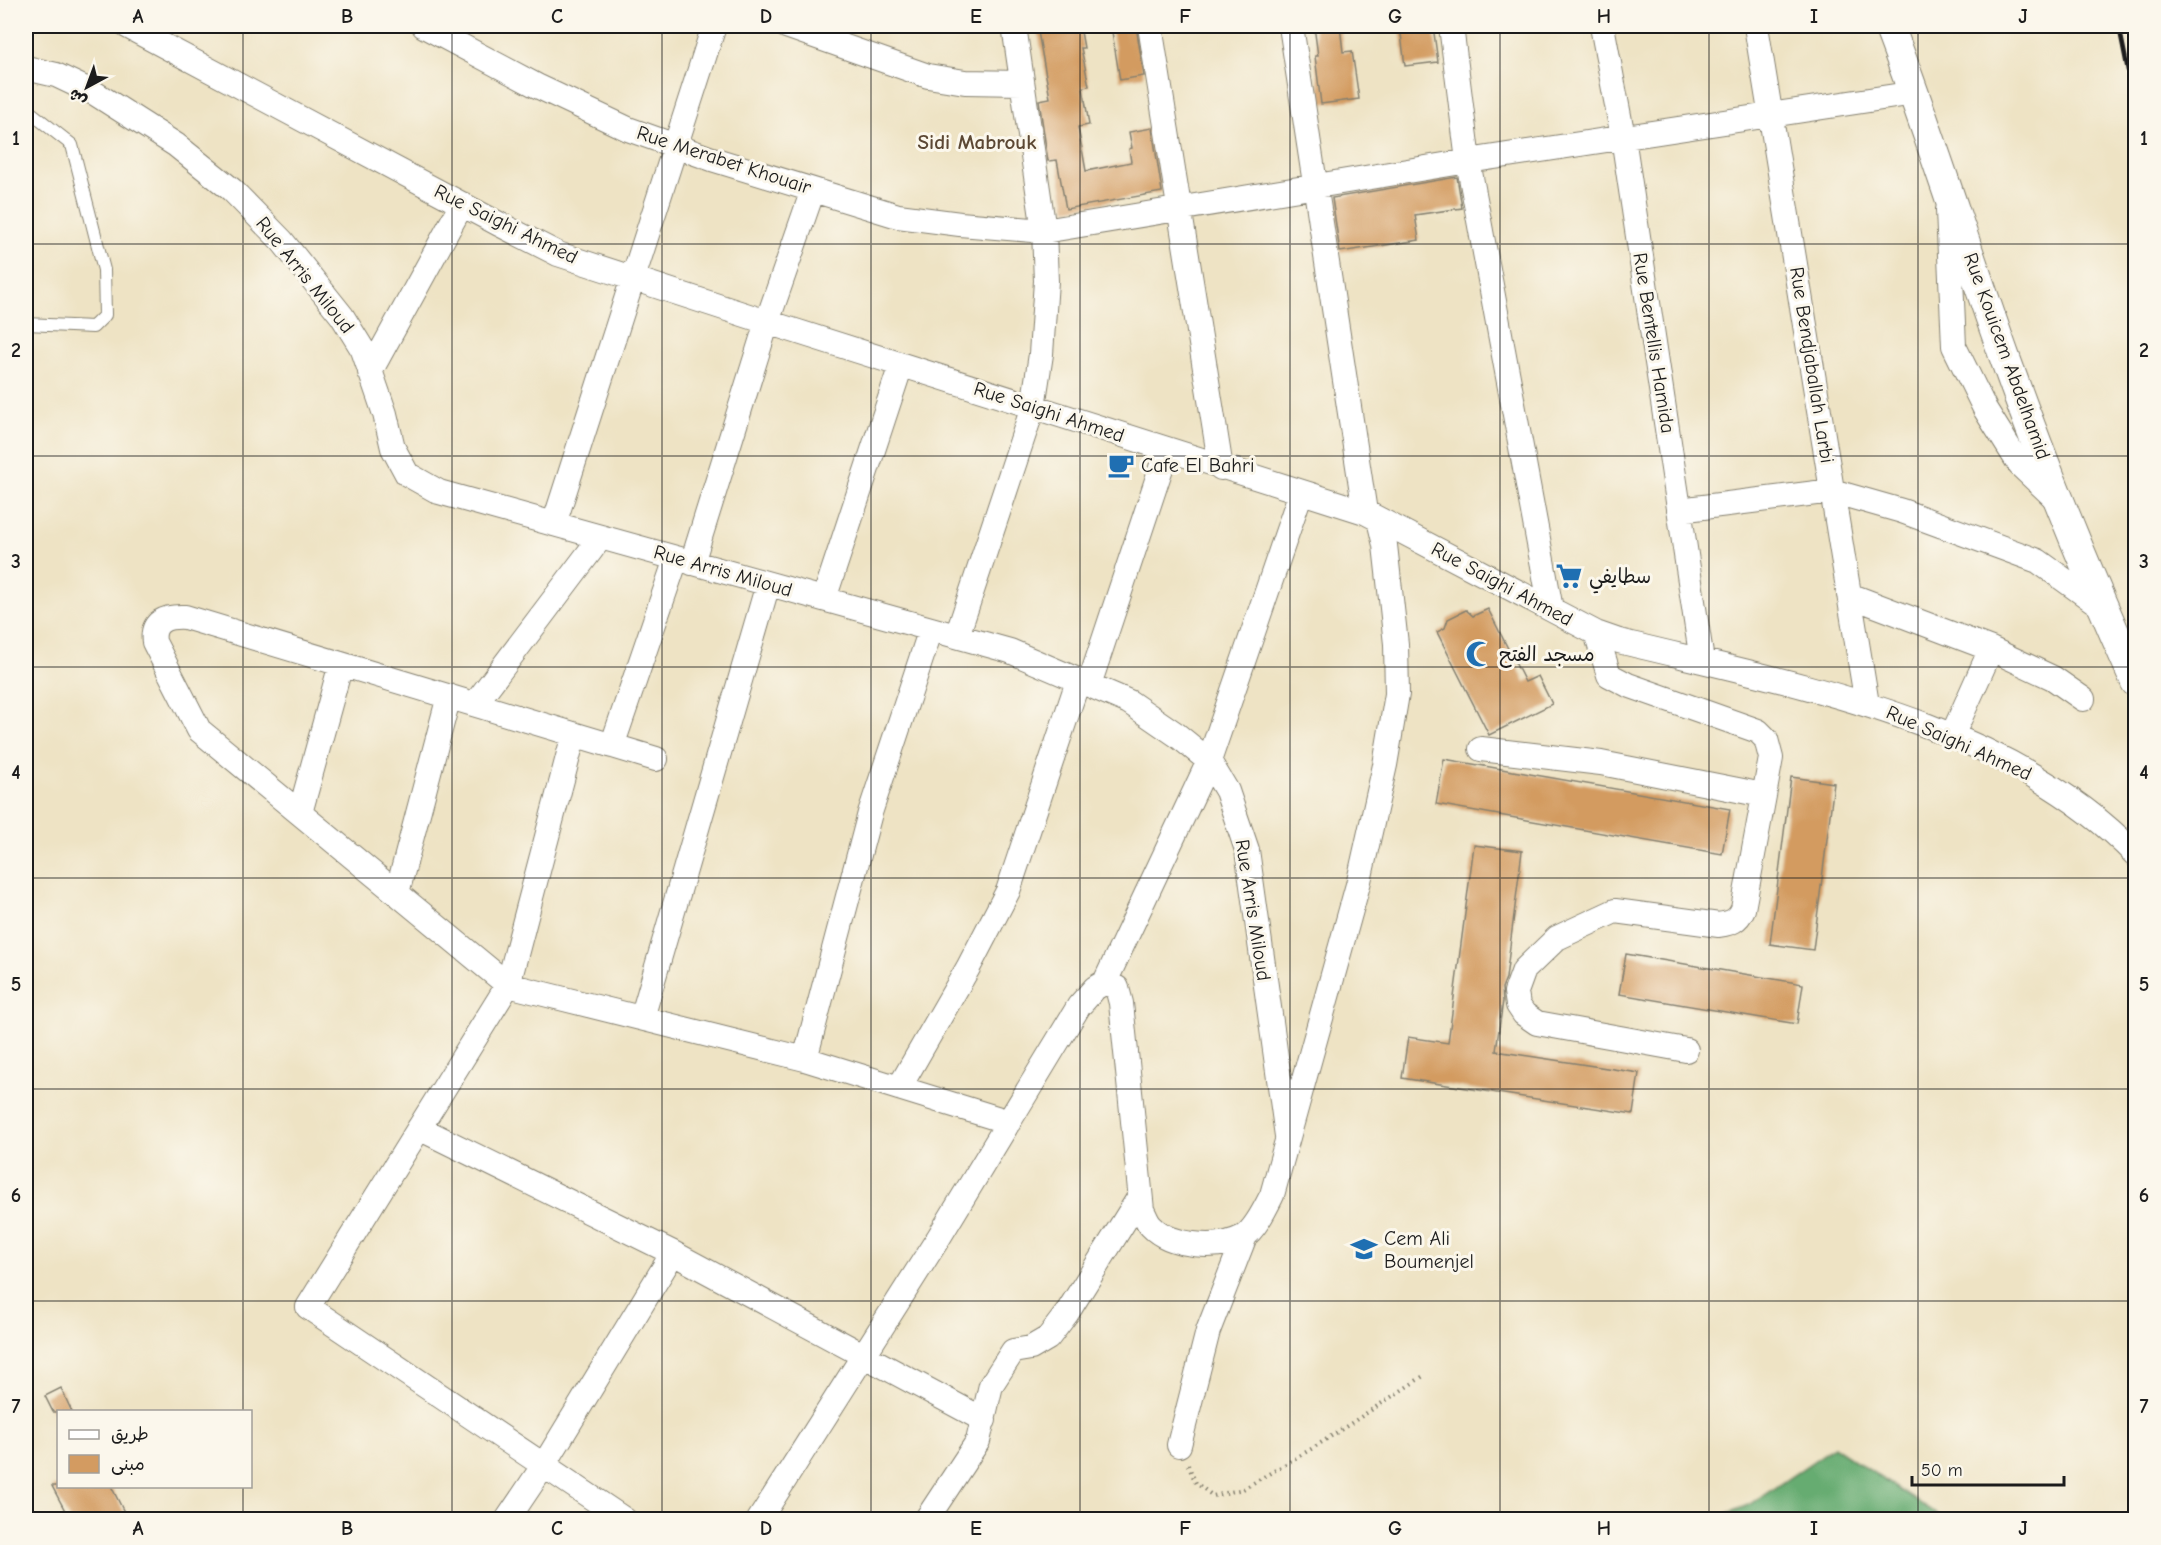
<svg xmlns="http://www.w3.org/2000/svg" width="2161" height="1545" font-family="'Comic Neue','Playpen Sans Arabic',sans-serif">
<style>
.forest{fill:#66ac71;stroke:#416446;stroke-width:1.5}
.building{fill:#d39b61}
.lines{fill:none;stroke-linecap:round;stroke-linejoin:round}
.service-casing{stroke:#858070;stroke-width:14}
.minor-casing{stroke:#858070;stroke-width:26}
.tertiary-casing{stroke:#858070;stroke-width:32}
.path{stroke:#858070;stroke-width:4;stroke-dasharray:1.5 4.5;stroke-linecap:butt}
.service{stroke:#fff;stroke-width:12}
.minor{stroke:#fff;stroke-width:24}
.tertiary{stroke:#fff;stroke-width:30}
.rail{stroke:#1c1c1c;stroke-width:4.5}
.grid{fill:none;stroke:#1c1c1c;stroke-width:1.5;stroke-opacity:0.55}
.labels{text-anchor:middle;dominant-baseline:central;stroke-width:6;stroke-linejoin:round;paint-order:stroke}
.street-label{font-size:20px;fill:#1c1c1c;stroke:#fbf7ec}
.poi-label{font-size:20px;fill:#1c1c1c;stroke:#fbf7ec;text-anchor:start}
.neighbourhood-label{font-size:21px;font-weight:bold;fill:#5c4834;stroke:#fbf7ec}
.neatline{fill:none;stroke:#1c1c1c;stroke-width:2}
.grid-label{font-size:20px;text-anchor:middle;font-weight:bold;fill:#1c1c1c}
</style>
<rect width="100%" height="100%" fill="#fbf7ec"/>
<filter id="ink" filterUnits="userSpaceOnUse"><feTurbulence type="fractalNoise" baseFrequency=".0167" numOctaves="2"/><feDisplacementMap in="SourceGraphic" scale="12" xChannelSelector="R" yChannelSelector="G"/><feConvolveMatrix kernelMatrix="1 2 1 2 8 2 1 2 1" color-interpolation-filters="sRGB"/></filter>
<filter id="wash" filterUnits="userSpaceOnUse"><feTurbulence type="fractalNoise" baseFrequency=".008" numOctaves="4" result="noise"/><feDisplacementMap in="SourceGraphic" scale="24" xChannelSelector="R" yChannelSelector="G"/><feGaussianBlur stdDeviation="1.35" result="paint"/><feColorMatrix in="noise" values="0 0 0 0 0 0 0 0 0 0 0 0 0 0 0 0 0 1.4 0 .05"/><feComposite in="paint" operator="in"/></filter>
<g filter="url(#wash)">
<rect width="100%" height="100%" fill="#eee3c4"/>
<path class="forest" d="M1834 1447 1944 1519H1713L1751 1504Z"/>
<g id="blocks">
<path class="building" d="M1037 26H1080L1084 48H1081L1089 86 1083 87 1089 125 1078 127 1086 171 1131 162 1129 149 1132 148 1129 132 1152 128 1162 192 1066 209 1057 160 1048 161 1039 100 1050 98Z
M1111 26H1136L1144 76 1120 80Z
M1314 26H1340L1343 52 1352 51 1359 99 1321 104 1315 56H1318Z
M1400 26H1433L1438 62 1405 66Z
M1457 177 1462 208 1415 215 1419 240 1340 252 1332 198Z
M1488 609 1525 682 1538 676 1552 704 1489 735 1437 632 1445 628 1448 619 1466 610 1473 616Z
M1444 759 1730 809 1722 854 1436 804Z
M1791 777 1834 783 1813 950 1770 944Z
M1474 845 1522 851 1506 978 1502 988 1503 1001 1496 1051 1639 1073 1633 1114 1402 1078 1408 1037 1448 1043Z
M1626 954 1803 984 1797 1024 1619 994Z
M61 1388 72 1412H53L45 1396Z
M52 1486H111L128 1520H70Z"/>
</g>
</g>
<g filter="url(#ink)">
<use href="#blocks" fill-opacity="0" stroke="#858070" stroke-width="1.5"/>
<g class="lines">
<g class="service-casing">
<path id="service" d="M26 112H30L72 145 104 270 105 315 93 327 26 324"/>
</g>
<g class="minor-casing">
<path id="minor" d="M127 26 499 224 558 254 767 322 1365 512 1596 633 1619 641C1792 684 2008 721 2136 855
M424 26 537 86 628 129 712 159 898 216 960 224 1044 231 1468 161 1915 93
M786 26 928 76 965 82 1022 83
M1150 26 1221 468
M1291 26 1365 512
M1451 26 1468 161 1551 609
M1602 26 1623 137 1702 661
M1756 26 1867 704
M26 68 56 75 96 94 176 145 232 190 282 241 342 316 363 350 385 414 393 448 407 474 439 492 1010 651 1129 702 1177 735 1209 761 1227 791 1247 850 1287 1136
M1948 210 1954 346 1985 409 2020 465 2057 500
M370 372 462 204
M1679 510 1832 491 1902 511 2038 561 2102 607
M554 524 714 26
M692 563 767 322 813 190
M1849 595 1991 649 2053 678 2083 699
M824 599 901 365
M1596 633 1609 675 1628 685 1758 731 1766 739 1771 758 1743 909C1738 921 1731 923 1719 925L1615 911 1557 938 1524 970 1516 992 1518 1005 1524 1014 1537 1023 1686 1050
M957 636 1033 407 1041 354 1046 281 1044 231 1014 26
M1089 685 1167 450
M475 704 601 537
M574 734 508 985 308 1307 625 1520
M1952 736 1991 649
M612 746 676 559
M1481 749 1601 763 1763 795
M656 759 185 617C166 616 151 621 154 642L199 730 508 985 805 1059 1009 1122
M300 813 341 664
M397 893 449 696
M1105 982 1209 761 1301 492
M642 1018 768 584
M805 1059 870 813 931 629
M899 1088 968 968 1008 891 1078 681
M419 1128 673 1253 984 1420
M1179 1445 1208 1331 1245 1236
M507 1520 544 1465 673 1253
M759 1520 939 1237 1079 1006 1095 988 1105 982 1117 988 1121 1003 1142 1210C1145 1215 1147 1222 1151 1226 1171 1247 1219 1250 1243 1237 1255 1230 1266 1207 1272 1195L1359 881 1385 765 1397 694 1396 644 1385 545 1379 520
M926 1520 978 1441 991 1385 1013 1351 1031 1348 1048 1338 1067 1313 1140 1196"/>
</g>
<g class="tertiary-casing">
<path id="tertiary" d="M1889 26C1931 136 1966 250 2006 361 2045 470 2089 577 2136 682"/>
</g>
<path class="path" d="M1188 1465 1196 1483 1213 1496 1243 1489 1313 1448 1425 1375"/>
<use href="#service" class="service"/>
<use href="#minor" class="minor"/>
<use href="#tertiary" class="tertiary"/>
<path class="rail" d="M2119 26 2136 110
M2130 26 2136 47"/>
</g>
</g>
<path class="grid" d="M243 26V1412M452 26V1520M662 26V1520M871 26V1520M1080 26V1520M1290 26V1520M1500 26V1520M1709 26V1520M1918 26V1520M26 244H2136M26 456H2136M26 667H2136M26 878H2136M26 1089H2136M26 1301H2136M243 1486V1520"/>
<defs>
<g id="cafe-bare" transform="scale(2.07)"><path d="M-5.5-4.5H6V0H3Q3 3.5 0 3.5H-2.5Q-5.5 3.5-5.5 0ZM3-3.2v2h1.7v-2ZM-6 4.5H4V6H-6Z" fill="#1f6fb2" stroke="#fbf7ec" stroke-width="2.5" paint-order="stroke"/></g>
<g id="supermarket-bare" transform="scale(2.07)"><path d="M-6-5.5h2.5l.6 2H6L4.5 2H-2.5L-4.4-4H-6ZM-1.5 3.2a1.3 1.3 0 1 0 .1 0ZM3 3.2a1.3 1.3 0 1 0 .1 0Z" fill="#1f6fb2" stroke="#fbf7ec" stroke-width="2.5" paint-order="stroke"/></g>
<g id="mosque-bare" transform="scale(2.07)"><path d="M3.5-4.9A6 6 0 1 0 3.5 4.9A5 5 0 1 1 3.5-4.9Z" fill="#1f6fb2" stroke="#fbf7ec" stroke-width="2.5" paint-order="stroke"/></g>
<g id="school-bare" transform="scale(2.07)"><path d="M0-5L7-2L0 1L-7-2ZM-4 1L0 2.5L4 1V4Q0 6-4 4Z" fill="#1f6fb2" stroke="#fbf7ec" stroke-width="2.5" paint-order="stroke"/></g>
</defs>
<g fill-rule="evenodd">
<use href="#cafe-bare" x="1121" y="465"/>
<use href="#supermarket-bare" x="1569" y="576"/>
<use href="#mosque-bare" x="1479" y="654"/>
<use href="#school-bare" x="1364" y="1249"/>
</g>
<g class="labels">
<g class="street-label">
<text transform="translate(724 160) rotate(18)">Rue Merabet Khouair</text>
<text transform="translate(506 224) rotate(26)">Rue Saighi Ahmed</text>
<text transform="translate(305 275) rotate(51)">Rue Arris Miloud</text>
<text transform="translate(1654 343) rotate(81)">Rue Bentellis Hamida</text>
<text transform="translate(2007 356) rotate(70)">Rue Kouicem Abdelhamid</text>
<text transform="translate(1812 365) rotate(81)">Rue Bendjaballah Larbi</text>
<text transform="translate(1049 412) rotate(18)">Rue Saighi Ahmed</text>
<text transform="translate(723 571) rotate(16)">Rue Arris Miloud</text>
<text transform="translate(1502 584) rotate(28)">Rue Saighi Ahmed</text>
<text transform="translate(1959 743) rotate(24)">Rue Saighi Ahmed</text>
<text transform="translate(1253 910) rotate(81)">Rue Arris Miloud</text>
</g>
<g class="poi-label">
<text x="1141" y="465">Cafe El Bahri</text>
<text x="1589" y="576">سطايفي</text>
<text x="1499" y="654">مسجد الفتح</text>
<text x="1384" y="1238">Cem Ali<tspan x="1384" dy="23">Boumenjel</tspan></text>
</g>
<g class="neighbourhood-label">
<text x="977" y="142">Sidi Mabrouk</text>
</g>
</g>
<rect width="2161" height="1545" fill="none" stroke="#fbf7ec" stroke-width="66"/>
<rect x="57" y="1410" width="195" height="78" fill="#fbf7ec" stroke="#a29f99" stroke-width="1.5"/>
<rect x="69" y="1430" width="30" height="9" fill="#ffffff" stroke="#a29f99" stroke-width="1.5"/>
<text x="111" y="1440" font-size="18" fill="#1c1c1c">طريق</text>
<rect x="69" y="1455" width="30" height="18" fill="#d39b61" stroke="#a29f99" stroke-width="1.5"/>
<text x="111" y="1470" font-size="18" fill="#1c1c1c">مبنى</text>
<g transform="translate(87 87) rotate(221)" stroke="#fbf7ec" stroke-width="4.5" paint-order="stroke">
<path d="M0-4.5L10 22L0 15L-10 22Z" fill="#1c1c1c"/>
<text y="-9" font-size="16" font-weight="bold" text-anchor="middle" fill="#1c1c1c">ش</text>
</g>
<path d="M1912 1476v9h152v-9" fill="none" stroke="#1c1c1c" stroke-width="3"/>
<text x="1921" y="1476" font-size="18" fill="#1c1c1c" stroke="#fbf7ec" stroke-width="4.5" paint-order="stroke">50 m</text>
<rect x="33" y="33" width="2095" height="1479" class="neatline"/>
<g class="grid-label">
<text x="138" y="23">A</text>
<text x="347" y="23">B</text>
<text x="557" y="23">C</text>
<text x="766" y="23">D</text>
<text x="976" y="23">E</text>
<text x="1185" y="23">F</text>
<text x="1395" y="23">G</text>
<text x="1604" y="23">H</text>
<text x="1814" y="23">I</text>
<text x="2023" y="23">J</text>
<text x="16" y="145">1</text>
<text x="2144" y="145">1</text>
<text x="16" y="357">2</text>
<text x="2144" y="357">2</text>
<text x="16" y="568">3</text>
<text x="2144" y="568">3</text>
<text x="16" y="779">4</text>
<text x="2144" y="779">4</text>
<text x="16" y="991">5</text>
<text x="2144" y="991">5</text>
<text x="16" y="1202">6</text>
<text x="2144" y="1202">6</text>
<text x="16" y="1413">7</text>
<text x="2144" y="1413">7</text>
<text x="138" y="1535">A</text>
<text x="347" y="1535">B</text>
<text x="557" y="1535">C</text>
<text x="766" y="1535">D</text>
<text x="976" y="1535">E</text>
<text x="1185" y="1535">F</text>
<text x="1395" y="1535">G</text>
<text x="1604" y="1535">H</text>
<text x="1814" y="1535">I</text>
<text x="2023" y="1535">J</text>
</g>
</svg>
